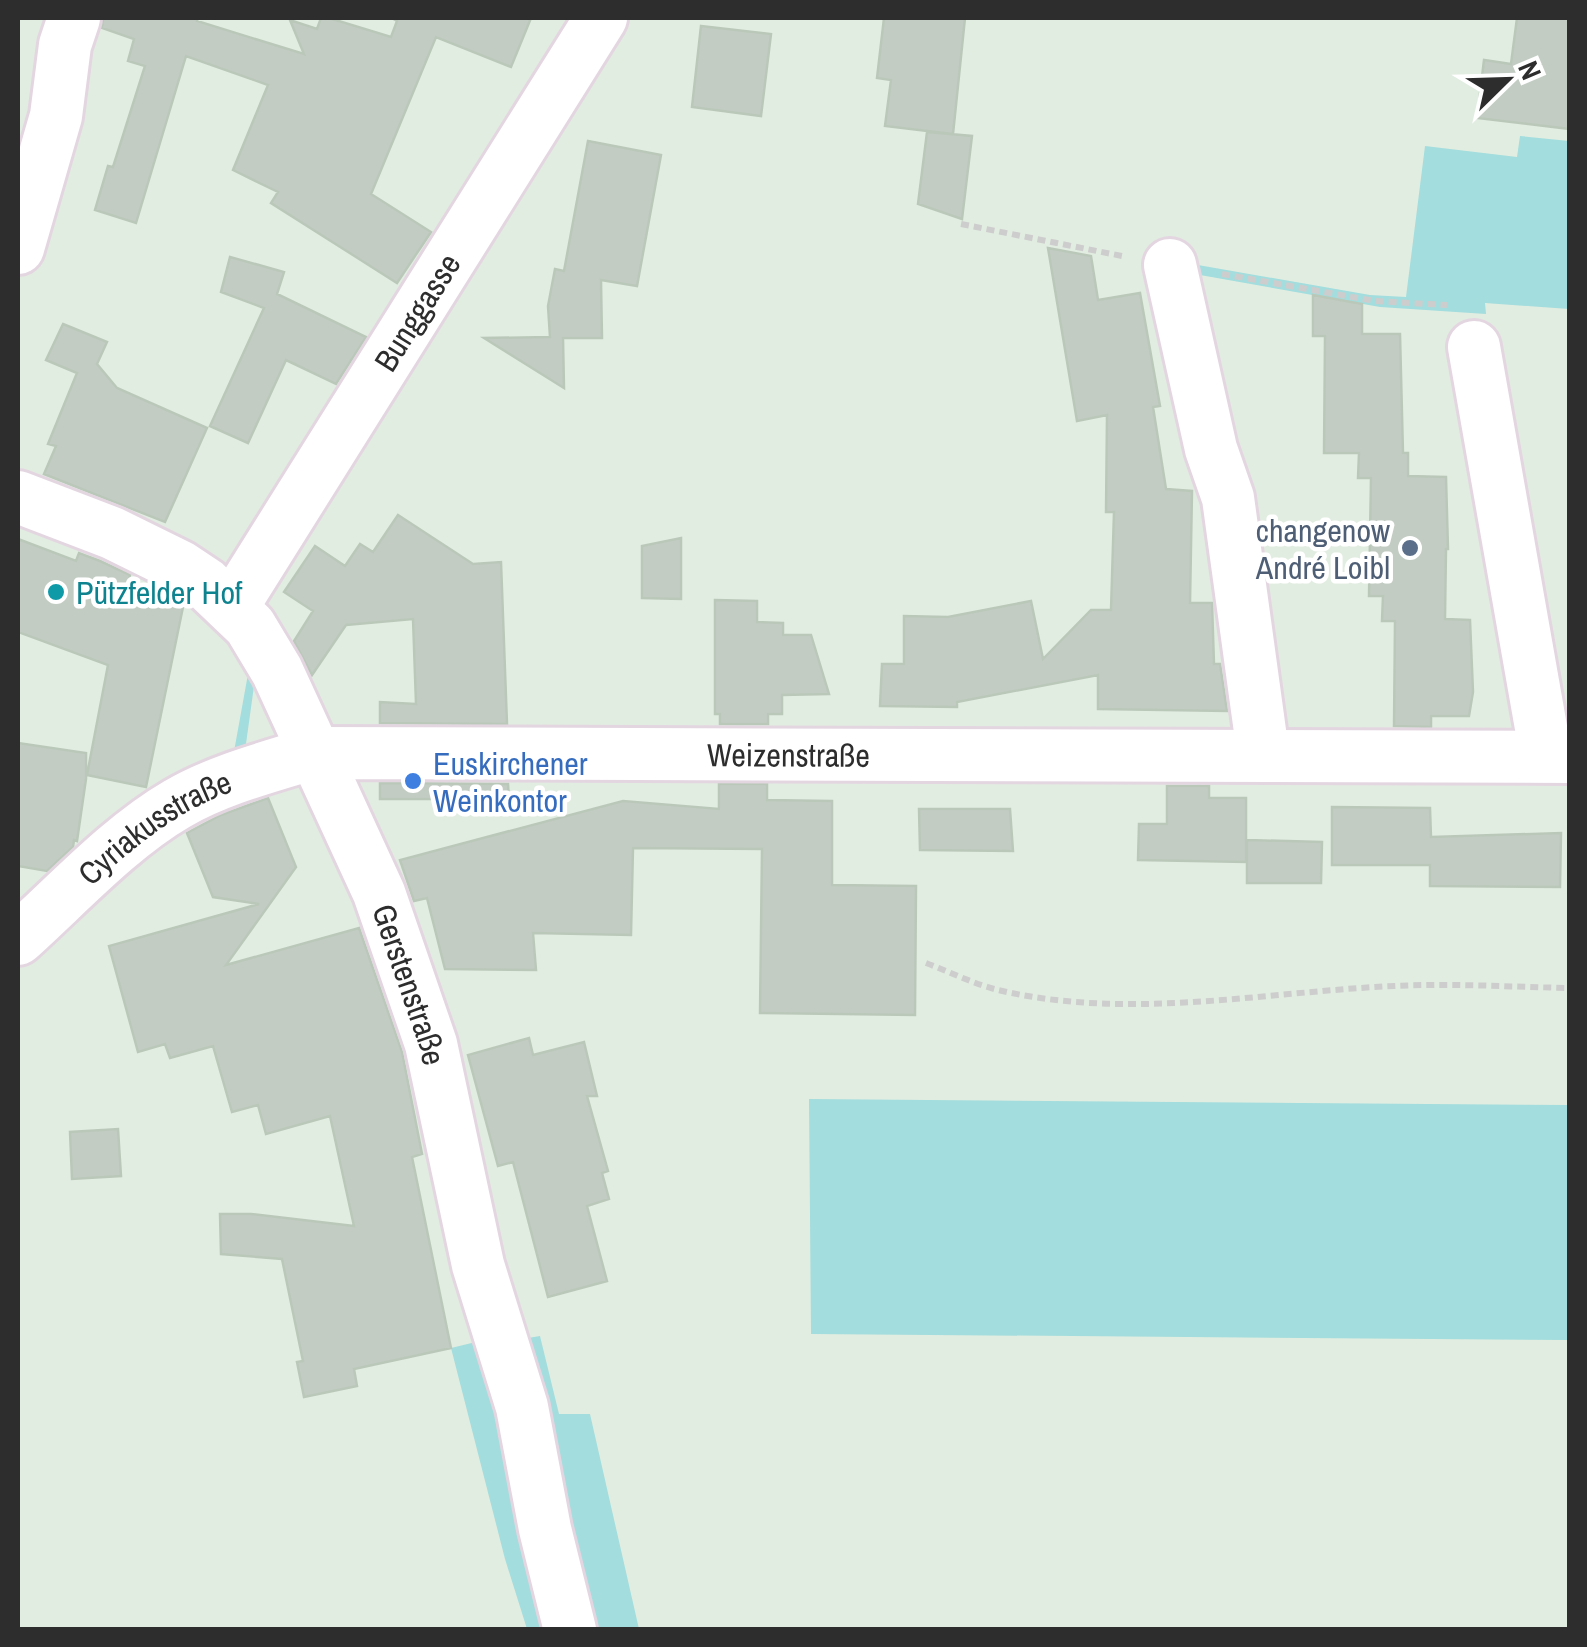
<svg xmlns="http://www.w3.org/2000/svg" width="1587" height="1647" font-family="'Archivo Narrow',sans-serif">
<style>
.green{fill:#a3dddd}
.building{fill:#c3ccc3;stroke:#bac8ba;stroke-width:2.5}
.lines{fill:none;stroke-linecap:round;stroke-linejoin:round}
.street-casing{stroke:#e3d6e1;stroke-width:58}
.path{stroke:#cdcdcd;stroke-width:6;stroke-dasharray:8 5;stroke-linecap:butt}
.street{stroke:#fff;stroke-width:52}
.service-dot{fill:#5c6f8a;stroke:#fff;stroke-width:4}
.culture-dot{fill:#0f9aa8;stroke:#fff;stroke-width:4}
.shop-dot{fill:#3f7fe0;stroke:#fff;stroke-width:4}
.labels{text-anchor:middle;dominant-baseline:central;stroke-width:9;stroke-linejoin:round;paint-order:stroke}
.street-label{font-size:32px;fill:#2d2d2d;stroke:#fff}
.service-label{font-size:32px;fill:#4e5e75;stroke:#fff;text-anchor:end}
.culture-label{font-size:32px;fill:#0d838f;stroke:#fff;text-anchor:start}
.shop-label{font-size:32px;fill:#366cbe;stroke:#fff;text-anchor:start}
</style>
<rect width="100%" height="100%" fill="#e2ede1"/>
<path class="green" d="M1520 136 1569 141V309L1485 303 1486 314 1380 307 1200 275 1198 265 1370 295 1406 297 1425 146 1517 157Z
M248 674 254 686 245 751 233 757Z
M809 1099 1569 1105V1340L811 1334Z
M540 1336 559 1414H590L639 1629H582L528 1338Z
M480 1341 559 1629H527L505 1559 451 1348Z"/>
<path class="building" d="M103 18H198L197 21 304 54 290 20 317 29 321 18H329L391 37 397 21 392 18H531L511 67 436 37 371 194 431 232 397 283 271 203 278 192 233 170 268 85 186 56 136 223 95 210 108 166 113 167 145 66 128 61 134 39 102 28Z
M884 18H965L953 134 885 126 891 80 877 78Z
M1517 18H1570V129L1477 118 1484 60 1511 64Z
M701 26 771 34 761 116 692 107Z
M927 132 972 136 962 219 918 204Z
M588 141 661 155 637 286 601 280 602 338H563L564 388 484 338 550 337 548 306 555 269 564 271Z
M1048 248 1091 256 1098 300 1140 293 1160 406 1153 407 1166 489 1192 491 1190 603H1212L1214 664H1220L1227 711 1098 709V675L957 702V707L880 706 882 664H904V616L948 617 1031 601 1043 659 1091 610H1111L1114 512H1106L1107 415 1077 421Z
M230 257 284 272 277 294 366 337 336 384 286 360 248 443 210 426 264 308 221 292Z
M1313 295 1362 304V334H1400L1403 453H1408V476L1446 477 1448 549H1446L1445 619 1470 620 1473 692 1469 716H1431V727L1394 726 1395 621H1382L1383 596H1369L1371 478H1358L1359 453H1324L1325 336H1313Z
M63 324 107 342 97 364 117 388 207 428 165 522 44 474 56 446 48 444 77 373 46 360Z
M398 515 473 564 501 562 507 724 380 723V702L416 704 413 619 346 625 312 675 294 641 313 611 284 592 315 546 345 566 360 544 373 552Z
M681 538V599L642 598V546Z
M18 539 76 561 79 553 100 561 130 575 126 596 183 607 146 787 87 775 108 665 18 632Z
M715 600 757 601V622L783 623V635H811L829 694 782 695V714H768V724H720V714H715Z
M18 743 86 753V779L77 841 74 840 73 847 47 871 18 866Z
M380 783 508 784 509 799H380Z
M719 784H767V800L832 801V885L916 886 915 1015 760 1013 762 849 633 848 631 935 533 933 536 970 445 969 427 898 414 901 400 860 623 801 719 809Z
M1167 786H1209V798H1246V862L1138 860 1139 824H1167Z
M268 798 296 867 226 965 359 928 402 1052 422 1154 412 1157 451 1348 354 1369 357 1386 304 1397 297 1362 303 1361 282 1259 221 1254 220 1214H251L354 1226 330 1116 266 1134 258 1105 232 1112 213 1046 170 1058 165 1044 138 1052 109 946 259 904 213 897 187 833 221 815Z
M1332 807 1430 808 1431 837 1561 833 1560 887 1430 886V865H1332Z
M919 809H1010L1013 851 920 850Z
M1247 840 1322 842 1321 883H1247Z
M529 1038 533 1055 584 1042 597 1096H587L608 1171 602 1173 609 1199 587 1206 607 1281 548 1297 513 1162 498 1166 468 1055Z
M118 1129 121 1176 72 1179 70 1132Z"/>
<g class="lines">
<g class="street-casing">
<g id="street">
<path d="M18 248 56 116 65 45 74 18"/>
<path d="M1170 265 1211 449 1228 498 1263 753"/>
<path d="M1474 347 1546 756"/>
<path id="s1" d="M18 497 112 533 179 566 206 584 250 626 277 671 379 893 431 1044 478 1265 522 1407 545 1529 570 1630"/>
<path id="s2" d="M232 607 601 18"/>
<path id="s3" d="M18 939C67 895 120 837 177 804 218 780 268 767 314 753L1570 757"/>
</g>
</g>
<path class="path" d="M961 224 1122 256
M1222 274 1375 301 1447 305
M926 963C950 972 974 984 998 990 1129 1021 1262 992 1394 986 1452 983 1511 987 1570 988"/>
<use href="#street" class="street"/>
</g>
<circle class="service-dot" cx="1410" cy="548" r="10"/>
<circle class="culture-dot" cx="56" cy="592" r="10"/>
<circle class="shop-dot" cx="413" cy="781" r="10"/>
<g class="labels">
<g class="street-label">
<text stroke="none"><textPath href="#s2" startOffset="348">Bunggasse</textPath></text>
<text stroke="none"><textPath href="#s3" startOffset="830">Weizenstraße</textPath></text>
<text stroke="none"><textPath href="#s3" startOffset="178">Cyriakusstraße</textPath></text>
<text stroke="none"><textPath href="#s1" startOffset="662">Gerstenstraße</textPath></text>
</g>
<g class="service-label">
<text x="1390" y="530">changenow<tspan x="1390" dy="37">André Loibl</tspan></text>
</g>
<g class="culture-label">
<text x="76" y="592">Pützfelder Hof</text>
</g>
<g class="shop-label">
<text x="433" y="763">Euskirchener<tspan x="433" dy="37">Weinkontor</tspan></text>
</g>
</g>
<rect width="1587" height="1647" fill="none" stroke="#2d2d2d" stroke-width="40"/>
<g transform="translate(1507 80) rotate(67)" stroke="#ffffff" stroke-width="8" paint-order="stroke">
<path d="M0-8L18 38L0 25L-18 38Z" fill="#2d2d2d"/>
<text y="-15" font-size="28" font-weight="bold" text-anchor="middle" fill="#2d2d2d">N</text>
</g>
</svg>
